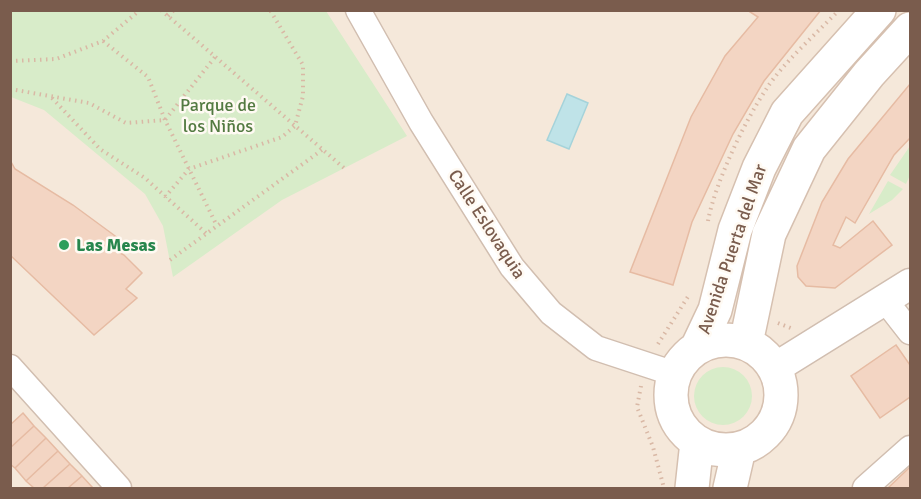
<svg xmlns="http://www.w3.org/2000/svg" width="921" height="499" font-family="Signika,sans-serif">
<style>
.residential{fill:#f5e8da}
.green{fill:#d8ecc9}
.water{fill:#bfe3e8;stroke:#a5d3da;stroke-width:1.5}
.building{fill:#f3d5c3;stroke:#e6bba3;stroke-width:1.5}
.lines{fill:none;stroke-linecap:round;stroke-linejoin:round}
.minor-casing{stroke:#d1beb0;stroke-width:27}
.tertiary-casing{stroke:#d1beb0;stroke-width:33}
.secondary-casing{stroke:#d6c0b0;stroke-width:36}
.path{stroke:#d9b8a5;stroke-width:4;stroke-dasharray:1.5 4.5;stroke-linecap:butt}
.minor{stroke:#fff;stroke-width:24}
.tertiary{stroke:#fff;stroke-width:30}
.secondary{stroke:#fff;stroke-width:33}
.leisure-dot{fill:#2e9e5b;stroke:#fffaf3;stroke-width:2}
.labels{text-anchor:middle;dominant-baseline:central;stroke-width:5;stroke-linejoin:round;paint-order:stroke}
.park-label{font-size:18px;fill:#537a41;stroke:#fffaf3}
.street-label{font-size:18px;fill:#7a5c4d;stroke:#fffaf3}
.leisure-label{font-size:18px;font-weight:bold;fill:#27864d;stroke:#fffaf3;text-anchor:start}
</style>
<rect width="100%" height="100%" fill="#fdf6ec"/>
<path class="residential" d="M11 11H910V488H11Z"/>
<path class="green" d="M10 11H326L407 136 282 200 173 277 163 226 145 194 44 110 11 97Z
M910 146V175L906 184 890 175Z
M888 181 903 189 892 200 869 214Z
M694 396a29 29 0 1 1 58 0a29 29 0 1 1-58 0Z"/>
<path class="water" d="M567 94 588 103 569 149 547 140Z"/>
<path class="building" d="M747 10H821L764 81 733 134 692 222 673 285 630 272 691 117 725 56 758 17Z
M910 84V138L894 155 855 223 846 217 833 245 840 248 873 221 892 245 835 288 806 286 798 277 797 266 822 202 848 159Z
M10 160 15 169 73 205 122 241 114 250 124 255 142 273 126 289 137 298 94 335 10 255Z
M896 345 910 365V397L880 418 851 376Z
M23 413 34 426 10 448V425Z
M34 426 46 438 15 468 10 464V448Z
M46 438 58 451 26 481 15 468Z
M58 451 70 464 43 488H34L26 481Z
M70 464 82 476 68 488H43Z
M910 467V488H888Z
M82 476 93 488H68Z"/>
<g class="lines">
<g class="minor-casing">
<path id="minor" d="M358 10 421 122 512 267 551 313 596 348 675 374
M885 300 910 332
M10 367 119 488
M865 488 910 448"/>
</g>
<g class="tertiary-casing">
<path id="tertiary" d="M775 368 910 284"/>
</g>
<g class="secondary-casing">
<path id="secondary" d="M671 395a55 55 0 1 1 110 0a55 55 0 1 1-110 0Z
M746 343 769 234 809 149 869 74 910 29
M697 348 715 310 735 230 759 168 787 113 879 10
M692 488 697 442
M730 488 739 449"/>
</g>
<path class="path" d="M161 10 344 168
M168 16 174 10
M103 41 148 77 165 120 217 226
M10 61 56 59 103 41 140 10
M10 89 89 103 126 123 165 120 215 57
M52 98 100 149 145 178 207 234
M165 197 189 169 282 137 295 126 303 96V65L270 10
M708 221C715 183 745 120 767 88 783 63 817 33 839 10
M170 260 322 150
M778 323 793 329
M658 344 689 295
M641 386 637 407 653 447 664 488"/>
<use href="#minor" class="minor"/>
<use href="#tertiary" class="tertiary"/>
<use href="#secondary" class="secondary"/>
</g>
<circle class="leisure-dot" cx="64" cy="245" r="6"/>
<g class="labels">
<g class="park-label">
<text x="218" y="105">Parque de<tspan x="218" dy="21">los Niños</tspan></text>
</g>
<g class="street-label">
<text transform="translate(487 224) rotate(57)">Calle Eslovaquia</text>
<text transform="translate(732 249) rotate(-71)">Avenida Puerta del Mar</text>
</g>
<g class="leisure-label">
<text x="76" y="245">Las Mesas</text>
</g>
</g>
<rect width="921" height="499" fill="none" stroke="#7a5c4d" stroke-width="24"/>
</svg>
